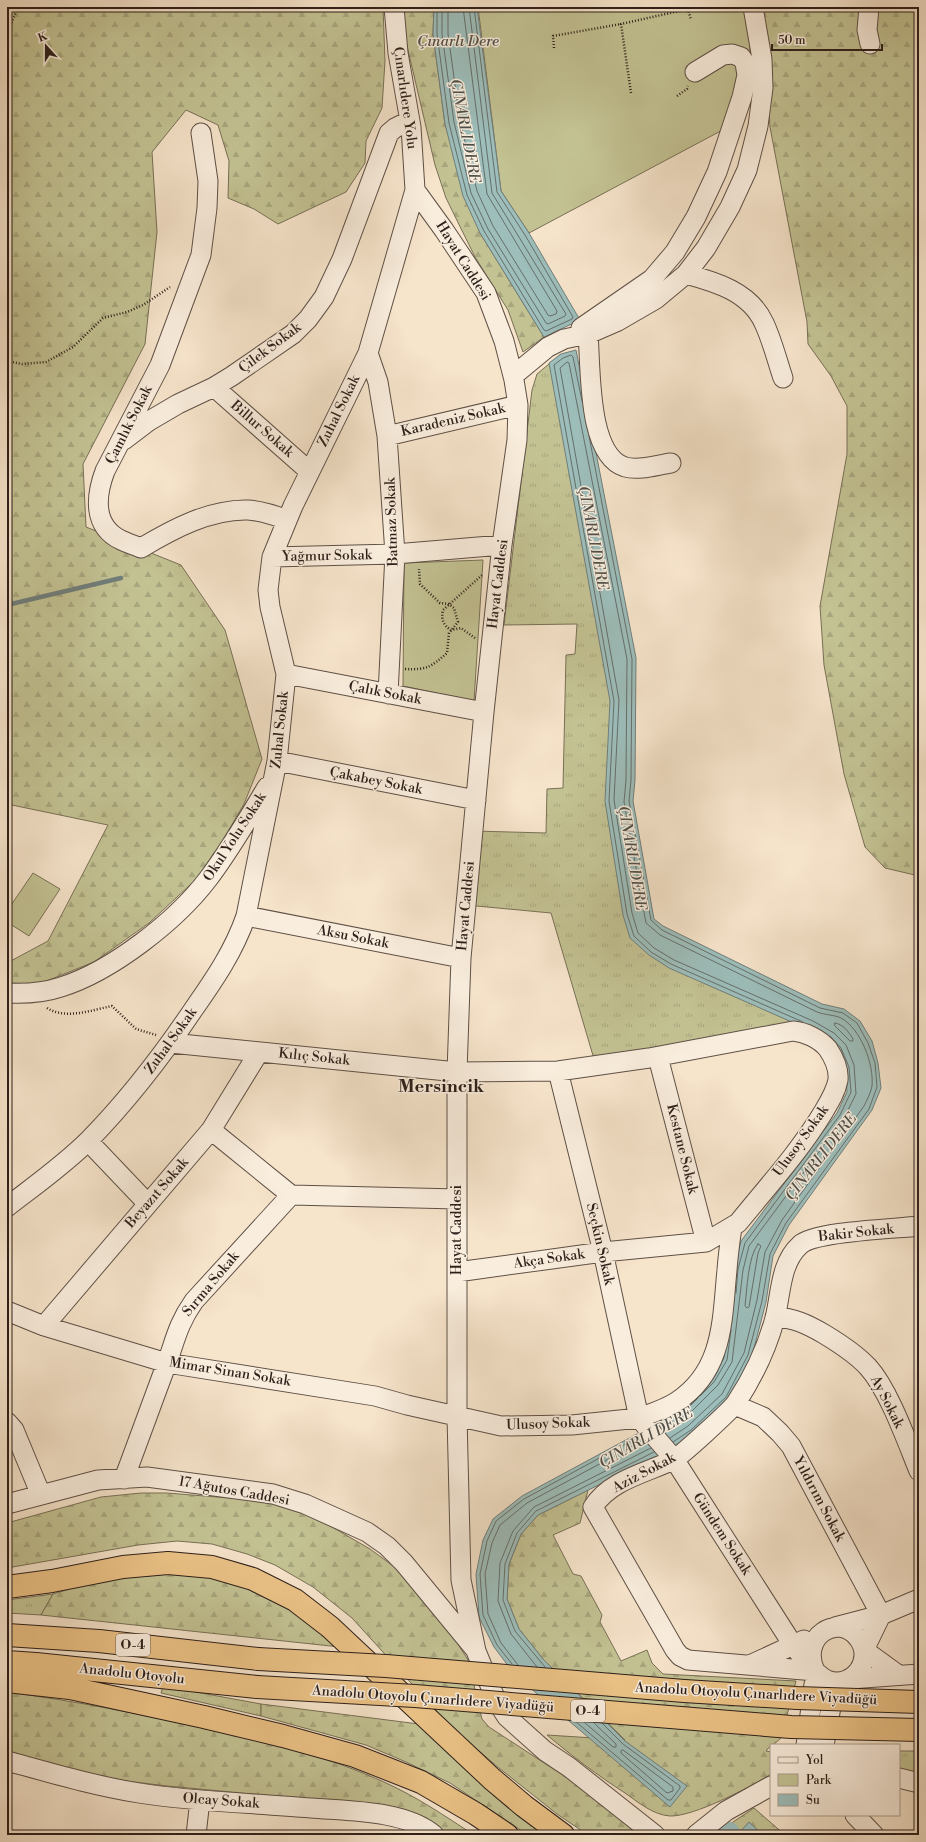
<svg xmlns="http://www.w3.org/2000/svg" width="926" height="1842" font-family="'Libre Bodoni',serif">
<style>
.grass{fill:url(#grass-tufts);stroke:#787056}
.forest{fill:url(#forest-firs);stroke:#787056}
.park{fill:#c3c293;stroke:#787056}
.water{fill:#9dbebb;stroke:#707e7b}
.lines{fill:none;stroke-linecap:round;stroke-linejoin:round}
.shore{stroke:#656e6a;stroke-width:1}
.stream{stroke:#707e7b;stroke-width:4.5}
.river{stroke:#9dbebb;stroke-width:26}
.minor-casing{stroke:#5f5046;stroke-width:21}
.highway-casing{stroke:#2d1f1a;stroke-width:24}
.path{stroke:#2d1f1a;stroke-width:2.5;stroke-dasharray:1 2;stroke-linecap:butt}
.minor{stroke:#f9eddd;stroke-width:19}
.highway{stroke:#ebc286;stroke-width:22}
.highway-bridge-casing{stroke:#2d1f1a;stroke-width:24;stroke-linecap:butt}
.highway-bridge{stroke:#ebc286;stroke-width:22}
.labels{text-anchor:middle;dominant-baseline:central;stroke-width:3;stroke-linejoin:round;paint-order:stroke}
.shield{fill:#f9eddd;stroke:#6a5d54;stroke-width:1}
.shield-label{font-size:13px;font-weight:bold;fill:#2d1f1a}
.street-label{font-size:14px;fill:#2d1f1a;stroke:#f9eddd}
.water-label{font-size:15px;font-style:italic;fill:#4f4f4a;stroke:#f9eddd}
.district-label{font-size:18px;font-weight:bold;fill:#2d1f1a;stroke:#f9eddd}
</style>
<defs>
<pattern id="grass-tufts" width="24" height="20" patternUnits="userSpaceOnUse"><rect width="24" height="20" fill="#c3c293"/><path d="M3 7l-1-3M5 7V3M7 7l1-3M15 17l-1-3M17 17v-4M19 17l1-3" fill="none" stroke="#a8a67e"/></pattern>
<pattern id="forest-firs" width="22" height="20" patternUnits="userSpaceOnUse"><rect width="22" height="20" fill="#c3c293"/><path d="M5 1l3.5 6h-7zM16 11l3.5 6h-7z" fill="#a8a67e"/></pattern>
</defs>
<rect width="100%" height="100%" fill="#f6e4cb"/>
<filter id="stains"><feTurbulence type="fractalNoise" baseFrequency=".005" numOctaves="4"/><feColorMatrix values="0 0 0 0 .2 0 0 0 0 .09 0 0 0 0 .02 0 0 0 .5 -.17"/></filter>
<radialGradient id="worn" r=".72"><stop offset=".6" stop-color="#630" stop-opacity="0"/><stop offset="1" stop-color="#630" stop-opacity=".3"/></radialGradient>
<path class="grass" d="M561 354 642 917 834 1019 594 1059 551 913 466 905 473 831 546 833 547 789 563 788 566 655 575 654 577 624 504 625 532 390 537 374Z
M53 1594 41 1615 7 1613V1600Z
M163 1686 261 1704V1716L161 1693Z
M899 1751H919V1773L899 1770Z"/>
<path class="forest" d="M7 7H383L385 61 382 108 366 141 365 163 346 192 278 224 254 209 228 198 229 161 218 125 186 110 152 152 157 232 145 344 83 464 86 527 181 565 225 630 262 759 244 804 204 872 149 923 94 962 39 984 7 983V963L48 941 108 825 7 804Z
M403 7H434L433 34 445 124 480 233 544 337 523 352 508 310 475 257 446 198 435 165 403 29Z
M761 7H919V876L885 868 865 847 844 774 824 665 820 606 847 454V406L831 376 808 344 807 322 770 127Z
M588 1490 580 1523 553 1535 573 1574 581 1576 602 1615 600 1622 621 1661 647 1650 652 1663 663 1674 796 1681 781 1738 773 1745H771L766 1751 771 1752V1774C751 1787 693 1817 670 1816 653 1815 638 1802 625 1793 597 1775 572 1756 547 1735L625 1740 543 1659 519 1629 507 1599 509 1564 521 1534 538 1515Z
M141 1493H167L267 1501 308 1513 370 1549 396 1568 449 1630 468 1660 482 1719 489 1727 618 1811 633 1825 636 1835H588L557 1814 499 1768 452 1728 352 1618 313 1587 275 1565 247 1554 212 1544 177 1541 138 1545 7 1568V1523L101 1497Z
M131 1570 204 1573 275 1595 340 1647 41 1615 53 1594Z
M7 1692C75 1701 142 1714 209 1729 269 1742 330 1757 386 1783 417 1797 445 1816 474 1835H445L439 1830 382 1806 167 1786 118 1780 33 1760 7 1751Z
M261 1704 419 1724 463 1767 548 1835H528L450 1783 406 1762 366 1745 261 1716Z
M754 1808 785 1835H722L730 1824Z"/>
<path class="park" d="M478 7H744L750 44 749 99 732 125 529 233 501 191Z
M483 560 474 701 403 686 404 563Z
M33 873 60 889 29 936 7 922V911Z"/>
<path class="water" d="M434 7H477L501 191 529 233 580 320 544 337 480 233 463 196 445 124 433 34Z
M576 350 636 658 635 780 633 801 654 919 663 926 822 1004 844 1009 860 1021 872 1041 878 1063 881 1088 872 1110 789 1225 773 1256 766 1302 752 1356 729 1399 694 1433 667 1451 538 1515 521 1534 509 1564 507 1599 519 1629 543 1659 625 1741 687 1786 670 1807 515 1675 494 1647 479 1617 476 1574 483 1540 493 1519 522 1496 648 1428 685 1405 711 1380 724 1358 734 1268 741 1241 837 1113 847 1092 845 1067 810 1030 669 968 649 955 630 938 623 915 605 801 610 701 549 363 561 354Z
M749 1822 763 1835H737Z"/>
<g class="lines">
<path class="shore" d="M437 7V34L449 123 467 195 484 231 544 330 546 331 572 319 573 317 525 235 497 192 474 7
M442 7V34L454 122 471 193 488 229 546 323 548 324 565 316 566 314 492 193 469 7
M448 7V34L460 121 477 191 493 226 548 315 550 316 556 314 557 311 487 194 463 7
M582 401 573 357 571 355 563 358 554 365 614 701 609 801 627 914 634 936 651 952 671 964 803 1022
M589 436 632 659 631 780 629 801 651 920 662 930 820 1008 843 1013 857 1023 868 1043 875 1063 877 1087 869 1109 786 1223 770 1254 762 1301 748 1355 726 1397 691 1430 673 1442
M835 1023C843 1024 849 1032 853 1039V1041H850L835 1026Z
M758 1244 761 1246 758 1253 749 1307 747 1308 745 1306C747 1289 748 1257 758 1244Z
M736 1293 738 1269 745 1243 840 1115 851 1092 849 1067 841 1048 830 1036
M700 1396 714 1382 727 1360 731 1330
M659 1425 688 1408 698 1398
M662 1429 692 1411 718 1385 732 1362 743 1270 749 1246 844 1118 856 1094 854 1065 846 1045 834 1033 813 1021 674 960 654 948 638 933 632 913 614 800 619 700 560 368 567 362 569 363 627 659 626 780 624 802 646 923 660 935 817 1012C825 1015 835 1015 841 1018 861 1029 874 1064 872 1086 871 1092 867 1100 864 1106L782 1220 765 1252 757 1300 744 1353 722 1394 688 1426 670 1438
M512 1664 497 1645 483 1615 480 1574 487 1541 496 1521 524 1499 640 1436
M518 1665 501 1643 488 1614 485 1574 492 1543 500 1525 527 1503 644 1440
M537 1667 511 1634 498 1601 500 1563 513 1531 534 1507 651 1448
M545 1667 515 1631 503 1600 505 1564 517 1533 536 1511 654 1452
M575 1721 668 1800H671L680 1788V1786L623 1744 602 1723
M584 1722 613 1747H616V1744L594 1723
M623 1750 673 1787V1791L667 1793 621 1753V1751Z"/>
<path class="stream" d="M7 605 121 578"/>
<path class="river" d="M726 1834 728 1835"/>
<g class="minor-casing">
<path id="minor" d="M869 7 867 30 870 44
M201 133 208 181 207 208 201 255 160 365 105 471C96 495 92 526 121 540 127 543 134 545 141 548 173 529 210 509 248 510 262 511 274 515 287 520
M415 190 444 230 486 293 504 341 514 380 518 405 517 440 502 545 484 712 461 958 457 1072V1416L461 1580 476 1651 496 1700 507 1717 545 1751 569 1767 655 1835
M686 274C716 282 750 292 764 323 772 340 777 360 783 378
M581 328 652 279 675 252 696 217 717 172 742 97 747 75 745 63 741 57 732 54 723 55 695 72
M588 334C591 368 587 455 625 467 639 471 657 465 671 463
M368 353 378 382 387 436 395 554 388 694
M513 376 548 347 564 339 588 334 618 321 656 299 686 274 706 248 730 207 747 170 758 126 763 88 762 59 753 7
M214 387 309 471
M387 436 518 405
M124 440 149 421 178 404 214 387 232 376 293 334 308 319 324 297 342 259 389 133 395 128 409 121
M272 557 395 554 502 545
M286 674 484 712
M277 761 476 800
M246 916 461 958
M7 993C25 994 43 993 61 987 112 971 176 921 208 879 230 850 248 819 267 787
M171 1043 457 1072 558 1071 649 1058 793 1031C805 1032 820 1039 828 1049 834 1058 839 1069 838 1080 836 1091 830 1101 824 1111 800 1151 768 1186 738 1223L706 1242 603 1252 457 1272
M658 1057 706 1242
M558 1071 603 1252 639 1418C652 1413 665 1409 676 1402 724 1371 722 1320 727 1270 728 1256 730 1241 732 1227
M211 1130 291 1195 457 1199
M88 1141 148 1204
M7 1207C34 1186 64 1165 89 1140 128 1100 162 1056 193 1010 214 980 234 951 246 916L277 761 286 674 270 607 268 590 272 557 293 506 368 353 415 190 411 127 398 53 394 7
M7 1311 44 1326 167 1363 375 1396 407 1405 501 1426 572 1425 639 1418 674 1459 793 1645C802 1656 814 1674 827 1680 853 1690 875 1659 858 1638 838 1612 799 1637 815 1671
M775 1317C794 1318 807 1324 824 1334 839 1343 855 1353 868 1367 889 1390 907 1442 919 1471
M44 1326 211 1130 259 1052
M735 1405 763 1417 780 1433 791 1446 881 1615
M7 1422 14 1430 41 1495
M124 1479C138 1442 151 1405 165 1368 175 1342 177 1325 194 1301L291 1195
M7 1504 98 1480 147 1477 273 1494 305 1504 367 1532 387 1546 404 1563 474 1648
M881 1615 864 1650 897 1674
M835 1627 881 1615 919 1599
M752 1664 804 1640
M815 1671 688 1660 680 1656 675 1650 593 1507C610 1480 646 1473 673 1460 681 1456 731 1410 736 1403 753 1377 767 1348 775 1318 781 1294 780 1263 800 1245 815 1231 895 1229 919 1226
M806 1745 814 1684
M824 1745 833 1696 838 1687 850 1679 919 1674
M7 1761C51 1773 95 1786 139 1793 196 1802 254 1803 311 1808 347 1811 405 1810 434 1835
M899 1778 919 1783
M855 1815 874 1835
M196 1835 200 1800
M696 1835 726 1811 771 1786"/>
</g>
<g class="highway-casing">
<path id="highway" d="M7 1587 52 1581 123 1567 168 1563 212 1567 253 1579 295 1600 330 1627 492 1779 524 1806 563 1835
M7 1635 99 1641 258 1659
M7 1662 36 1664 257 1687
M7 1681 70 1688 204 1717 283 1736 355 1756 421 1782 476 1814 507 1835"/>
</g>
<path class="path" d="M7 34 18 7
M554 48 553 36 621 24
M631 93 621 24 688 9 691 20
M677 96 687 89 688 86
M7 361 22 364 46 362 73 347 103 318 127 312 143 305 170 287
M475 638 461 628 451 630C443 625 441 619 443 610L482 575
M405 669C427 670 431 667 447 653L449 633 458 622 454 608 449 604 440 603 420 584 419 569
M47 1008C66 1020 92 1010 112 1006L136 1029 156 1035"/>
<use href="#minor" class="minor"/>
<use href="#highway" class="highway"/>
<g class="highway-bridge-casing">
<path id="highway-bridge" d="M258 1659 386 1666 684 1691 797 1698 919 1702
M257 1687 415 1696 791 1727 919 1730"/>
</g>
<use href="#highway-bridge" class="highway-bridge"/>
</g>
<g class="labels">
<g class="shield">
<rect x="116" y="1634" width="34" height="22" rx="3"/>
<rect x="571" y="1700" width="34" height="22" rx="3"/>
</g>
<g class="shield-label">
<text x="133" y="1645">O-4</text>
<text x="588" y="1711">O-4</text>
</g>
<g class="street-label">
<text transform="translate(405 98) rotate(82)">Çınarlıdere Yolu</text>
<text transform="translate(463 261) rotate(58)">Hayat Caddesi</text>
<text transform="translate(270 348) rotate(-37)">Çilek Sokak</text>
<text transform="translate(339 411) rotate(-64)">Zuhal Sokak</text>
<text transform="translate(453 420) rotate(-13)">Karadeniz Sokak</text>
<text transform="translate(129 425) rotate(-63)">Çamlık Sokak</text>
<text transform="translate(262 429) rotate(41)">Billur Sokak</text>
<text transform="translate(392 522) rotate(-92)">Batmaz Sokak</text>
<text transform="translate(327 556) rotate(-1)">Yağmur Sokak</text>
<text transform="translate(498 584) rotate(-83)">Hayat Caddesi</text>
<text transform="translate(385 693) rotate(11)">Çalık Sokak</text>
<text transform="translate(280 730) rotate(-84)">Zuhal Sokak</text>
<text transform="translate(376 781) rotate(11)">Çakabey Sokak</text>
<text transform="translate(235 837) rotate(-57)">Okul Yolu Sokak</text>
<text transform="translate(466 906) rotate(-85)">Hayat Caddesi</text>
<text transform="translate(353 937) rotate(11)">Aksu Sokak</text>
<text transform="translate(171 1041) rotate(-54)">Zuhal Sokak</text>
<text transform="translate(314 1057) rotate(6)">Kılıç Sokak</text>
<text transform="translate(801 1141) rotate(-54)">Ulusoy Sokak</text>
<text transform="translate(682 1149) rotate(76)">Kestane Sokak</text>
<text transform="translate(157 1193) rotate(-49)">Beyazıt Sokak</text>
<text transform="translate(457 1230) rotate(-90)">Hayat Caddesi</text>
<text transform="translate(856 1233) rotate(-6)">Bakir Sokak</text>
<text transform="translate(600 1244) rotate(77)">Seçkin Sokak</text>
<text transform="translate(549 1259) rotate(-8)">Akça Sokak</text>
<text transform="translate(211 1284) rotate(-50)">Sırma Sokak</text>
<text transform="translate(230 1372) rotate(9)">Mimar Sinan Sokak</text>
<text transform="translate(887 1402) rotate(63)">Ay Sokak</text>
<text transform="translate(548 1424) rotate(-2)">Ulusoy Sokak</text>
<text transform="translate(644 1473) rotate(-28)">Aziz Sokak</text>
<text transform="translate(234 1491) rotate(10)">17 Ağutos Caddesi</text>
<text transform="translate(819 1499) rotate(62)">Yıldırım Sokak</text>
<text transform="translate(722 1534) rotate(57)">Gündem Sokak</text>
<text transform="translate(132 1674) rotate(6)">Anadolu Otoyolu</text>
<text transform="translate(756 1694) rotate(3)">Anadolu Otoyolu Çınarlıdere Viyadüğü</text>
<text transform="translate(433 1699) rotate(4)">Anadolu Otoyolu Çınarlıdere Viyadüğü</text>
<text transform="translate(221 1801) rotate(4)">Olcay Sokak</text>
</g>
<g class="water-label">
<text x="458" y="41">Çınarlı Dere</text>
<text transform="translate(465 131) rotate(79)">ÇINARLI DERE</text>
<text transform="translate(593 538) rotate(79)">ÇINARLI DERE</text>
<text transform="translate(632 858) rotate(80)">ÇINARLI DERE</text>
<text transform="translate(821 1157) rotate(-52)">ÇINARLI DERE</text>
<text transform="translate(646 1438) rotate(-30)">ÇINARLI DERE</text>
</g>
<g class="district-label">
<text x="441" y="1086">Mersincik</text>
</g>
</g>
<rect width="926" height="1842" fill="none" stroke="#f6e4cb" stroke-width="24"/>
<rect x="8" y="8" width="910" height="1826" fill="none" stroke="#2d1f1a" stroke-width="2"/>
<rect x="12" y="12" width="902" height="1818" fill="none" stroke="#2d1f1a"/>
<rect x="770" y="1744" width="130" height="72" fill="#f9eddd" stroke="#a79b8f"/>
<rect x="778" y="1757" width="20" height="6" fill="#f9eddd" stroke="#a79b8f"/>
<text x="806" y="1764" font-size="12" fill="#2d1f1a">Yol</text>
<rect x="778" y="1774" width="20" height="12" fill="#c3c293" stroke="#a79b8f"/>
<text x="806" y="1784" font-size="12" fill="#2d1f1a">Park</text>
<rect x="778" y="1794" width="20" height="12" fill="#9dbebb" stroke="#a79b8f"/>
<text x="806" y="1804" font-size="12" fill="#2d1f1a">Su</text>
<g transform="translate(46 46) rotate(339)" stroke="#f9eddd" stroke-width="3" paint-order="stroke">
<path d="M0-3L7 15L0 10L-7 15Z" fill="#2d1f1a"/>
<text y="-6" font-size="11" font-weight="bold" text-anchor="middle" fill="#2d1f1a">K</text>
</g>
<path d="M772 44v6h110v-6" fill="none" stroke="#2d1f1a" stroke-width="2"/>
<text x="778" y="44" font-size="12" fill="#2d1f1a" stroke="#f9eddd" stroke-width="3" paint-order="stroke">50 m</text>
<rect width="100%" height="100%" filter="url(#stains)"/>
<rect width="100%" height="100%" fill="url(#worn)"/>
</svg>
